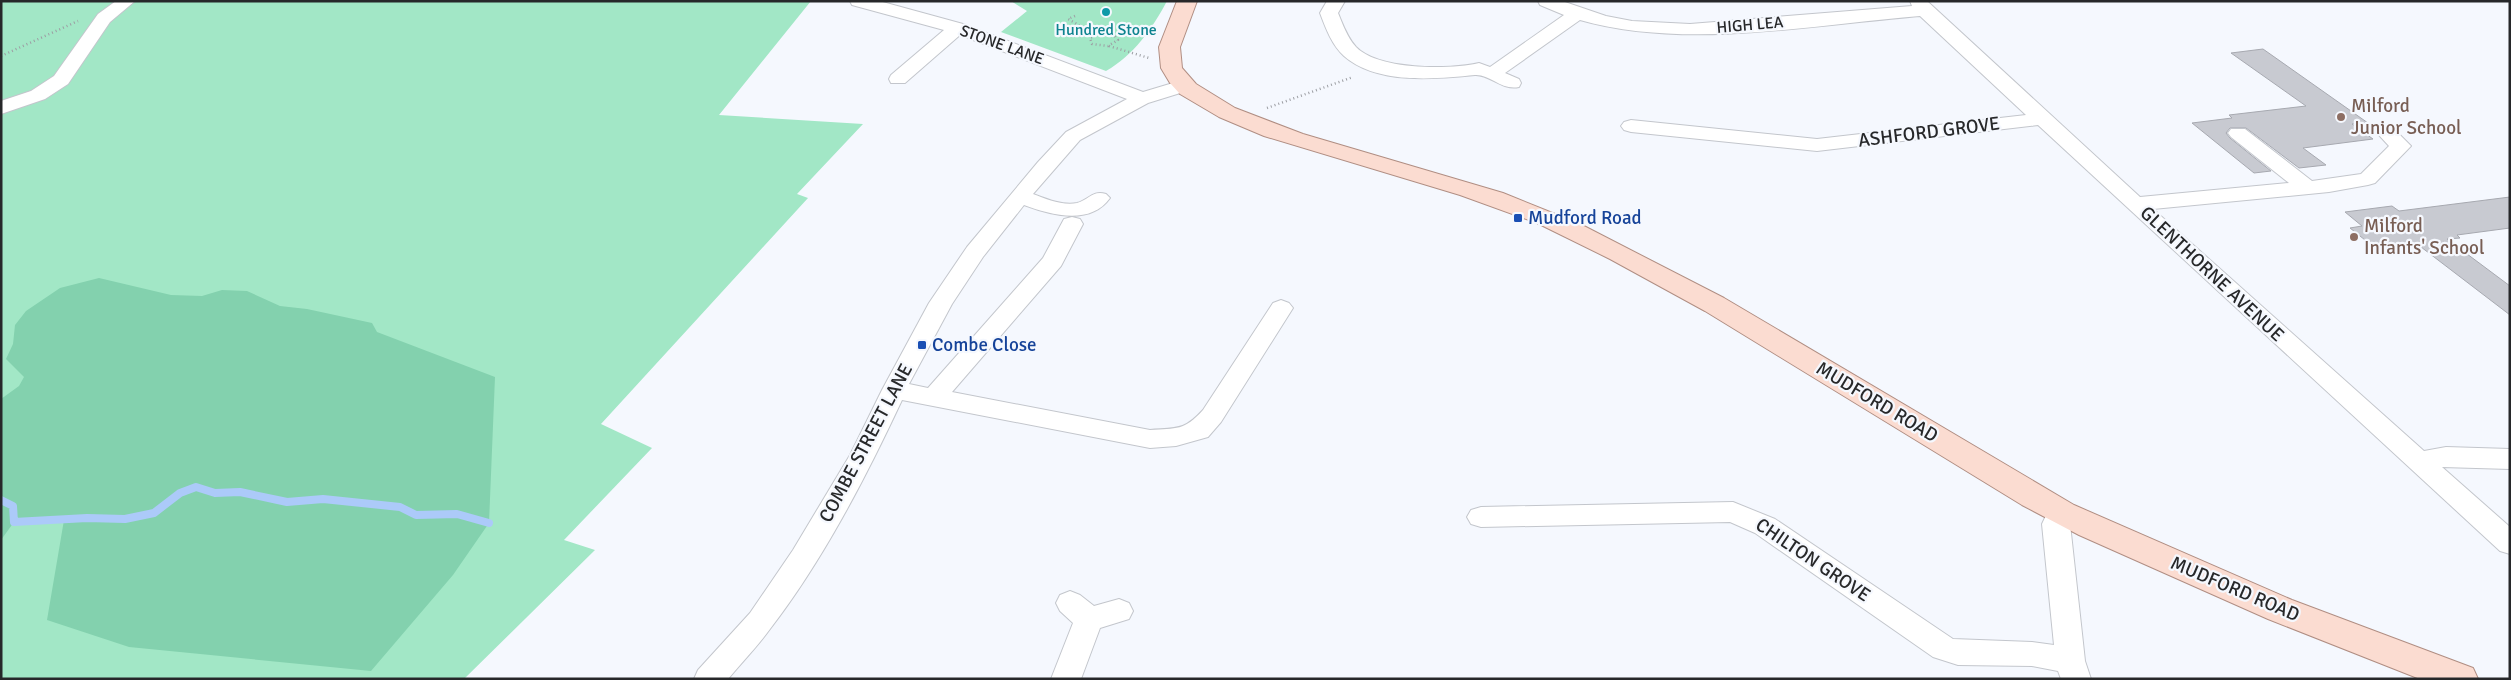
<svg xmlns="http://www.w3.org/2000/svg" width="2511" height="680" font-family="Signika,sans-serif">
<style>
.green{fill:#a2e7c6}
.forest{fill:#83d1ae}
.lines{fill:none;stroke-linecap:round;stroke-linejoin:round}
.stream{stroke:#accaf9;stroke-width:8}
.building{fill:#c8cad1;stroke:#a7a9b0}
.minor-casing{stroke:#c3c6cc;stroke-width:2}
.major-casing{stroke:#b08e83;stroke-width:2}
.path{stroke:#9c9ea3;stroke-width:2.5;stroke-dasharray:1 3;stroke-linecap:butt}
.minor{fill:#fff;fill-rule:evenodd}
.major{fill:#fbdcd1;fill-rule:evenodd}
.culture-dot{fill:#0f9aa8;stroke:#f5f8fe;stroke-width:2}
.education-dot{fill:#8d6e63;stroke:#f5f8fe;stroke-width:2}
.transit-dot{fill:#1a4fb4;stroke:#f5f8fe;stroke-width:2}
.labels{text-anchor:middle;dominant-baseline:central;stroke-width:4.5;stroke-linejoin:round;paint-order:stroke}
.far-street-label{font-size:16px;fill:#27282a;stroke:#f5f8fe}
.far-culture-label{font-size:16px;fill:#0d838f;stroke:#f5f8fe}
.education-label{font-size:19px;fill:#785e54;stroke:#f5f8fe;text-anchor:start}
.street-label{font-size:19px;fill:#27282a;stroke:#f5f8fe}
.transit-label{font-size:19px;fill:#164399;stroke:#f5f8fe;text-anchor:start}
</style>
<rect width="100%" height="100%" fill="#f5f8fe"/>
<path class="green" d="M1 1H811L719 115 863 124 797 194 808 198 601 424 652 448 564 540 595 550 464 679H1Z
M1011 1H1167C1152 29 1134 55 1106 71L1001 32 1027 11Z"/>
<path class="forest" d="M99 278 171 295 202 296 222 290 247 291 280 306 307 309 372 323 377 332 495 377 489 523 453 575 371 671 129 647 47 620 64 520 14 522 1 540V399L19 386 24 377 6 359 13 344 15 325 26 311 60 288Z"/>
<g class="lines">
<path class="stream" d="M1 500 13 506 14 522 87 518 125 519 154 513 180 493 196 487 215 493 240 492 287 502 323 499 400 507 416 515 457 514 489 523"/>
</g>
<path class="building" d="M2263 49 2368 123 2352 124 2373 139 2303 148 2326 165 2299 168 2246 128H2230L2226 133 2230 138 2271 171 2254 173 2192 123 2232 118 2229 115 2306 106 2231 53Z
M2510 197V228L2457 235 2460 238 2447 239 2510 286V315L2421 247 2393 250 2382 242 2370 244 2350 228 2362 226 2345 212 2392 206 2399 211Z"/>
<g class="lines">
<g class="minor-casing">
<path id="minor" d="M116 1H135L110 22 68 84 45 99 1 114V101L31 91 54 76 98 14Z
M850 1H879L963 24 1143 92 1183 80 1190 82 1192 86 1190 90 1148 103 1080 140 1033 194C1046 199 1063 206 1077 203 1089 200 1092 190 1106 194L1110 198C1090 226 1051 215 1024 205L983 257 952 304 909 384 928 388 1043 258 1064 219 1072 217 1080 219 1083 224 1061 266 952 392 1150 430C1177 428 1184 431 1203 410L1273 303 1281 300 1289 303 1293 308 1221 422 1208 437 1176 446 1150 448 902 400C865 479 823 560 770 629 757 647 742 662 728 679H694L698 670 750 613 793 550 850 455 882 390 929 303 967 247 1038 162 1066 132 1127 99 960 35 905 83H891L889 79 891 75 944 30 852 5Z
M1327 1H1345L1338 13C1343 25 1347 37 1356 47 1378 70 1449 70 1479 63L1490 67 1564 15 1540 5 1538 1H1562L1606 16 1632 21 1690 24 1912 6 1910 1H1927L2140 197 2289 183 2231 137 2228 133 2231 129H2245L2312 181 2361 174 2389 146 2377 133 2380 129H2394L2411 146 2375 183 2368 185 2329 192 2153 209 2424 451 2446 447 2510 449V469L2442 467 2510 527V554L2500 551 2038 125 1817 151 1631 132 1624 130 1621 126 1624 122 1631 120 1817 139 2026 115 1920 16C1812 25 1685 50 1580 20L1505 73 1519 79 1521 83 1519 87C1502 91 1490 74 1475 75 1436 79 1377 85 1344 56 1332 45 1326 29 1320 13Z
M1733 502 1775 519 1953 639 2032 642 2054 645 2042 524 2051 505 2061 502 2071 505 2075 512 2070 524 2085 661 2091 679H2061L2058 671 2032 666 1958 665 1933 657 1755 533 1730 522 1481 527 1471 524 1467 517 1471 510 1481 507Z
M1070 591 1080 595 1094 606 1119 599 1129 603 1133 611 1129 619 1100 628 1081 679H1051L1073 623 1060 611 1056 603 1060 595Z"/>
</g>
<g class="major-casing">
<path id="major" d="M1177 1H1197L1180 47 1182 68 1196 84 1235 108 1303 134 1503 193 1580 224 1724 298 2074 505 2292 600 2473 668 2478 679H2420L2268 619 2079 535 2022 505 1705 311 1610 259 1537 223 1460 195 1264 136 1219 117 1180 94 1170 83 1161 68 1159 47Z"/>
</g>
<path class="path" d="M1075 16 1068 19 1095 34
M1100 33 1113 34 1118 40 1108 46 1092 44 1090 38Z
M1109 46 1149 58
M1 56 78 21
M1267 108 1353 77"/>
<use href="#minor" class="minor"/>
<use href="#major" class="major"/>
</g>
<circle class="culture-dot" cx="1106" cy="12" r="5"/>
<g class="education-dot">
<circle cx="2341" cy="117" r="5"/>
<circle cx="2354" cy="237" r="5"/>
</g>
<g class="transit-dot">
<rect x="1513" y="213" width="10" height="10" rx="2.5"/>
<rect x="917" y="340" width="10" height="10" rx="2.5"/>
</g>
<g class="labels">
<g class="far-street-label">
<text transform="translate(1750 25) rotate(-5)">HIGH LEA</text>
<text transform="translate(1002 45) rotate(20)">STONE LANE</text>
</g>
<g class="far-culture-label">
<text x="1106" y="30">Hundred Stone</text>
</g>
<g class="education-label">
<text x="2351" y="106">Milford<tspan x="2351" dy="22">Junior School</tspan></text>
<text x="2364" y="226">Milford<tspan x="2364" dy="22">Infants' School</tspan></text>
</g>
<g class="street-label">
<text transform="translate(1929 132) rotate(-7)">ASHFORD GROVE</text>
<text transform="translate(2212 274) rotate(43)">GLENTHORNE AVENUE</text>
<text transform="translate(1877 402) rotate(31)">MUDFORD ROAD</text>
<text transform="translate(866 443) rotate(-62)">COMBE STREET LANE</text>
<text transform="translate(1813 560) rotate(34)">CHILTON GROVE</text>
<text transform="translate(2235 589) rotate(23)">MUDFORD ROAD</text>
</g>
<g class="transit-label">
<text x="1528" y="218">Mudford Road</text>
<text x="932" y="345">Combe Close</text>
</g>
</g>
<rect width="2511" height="680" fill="none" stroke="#27282a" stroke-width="5"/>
</svg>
